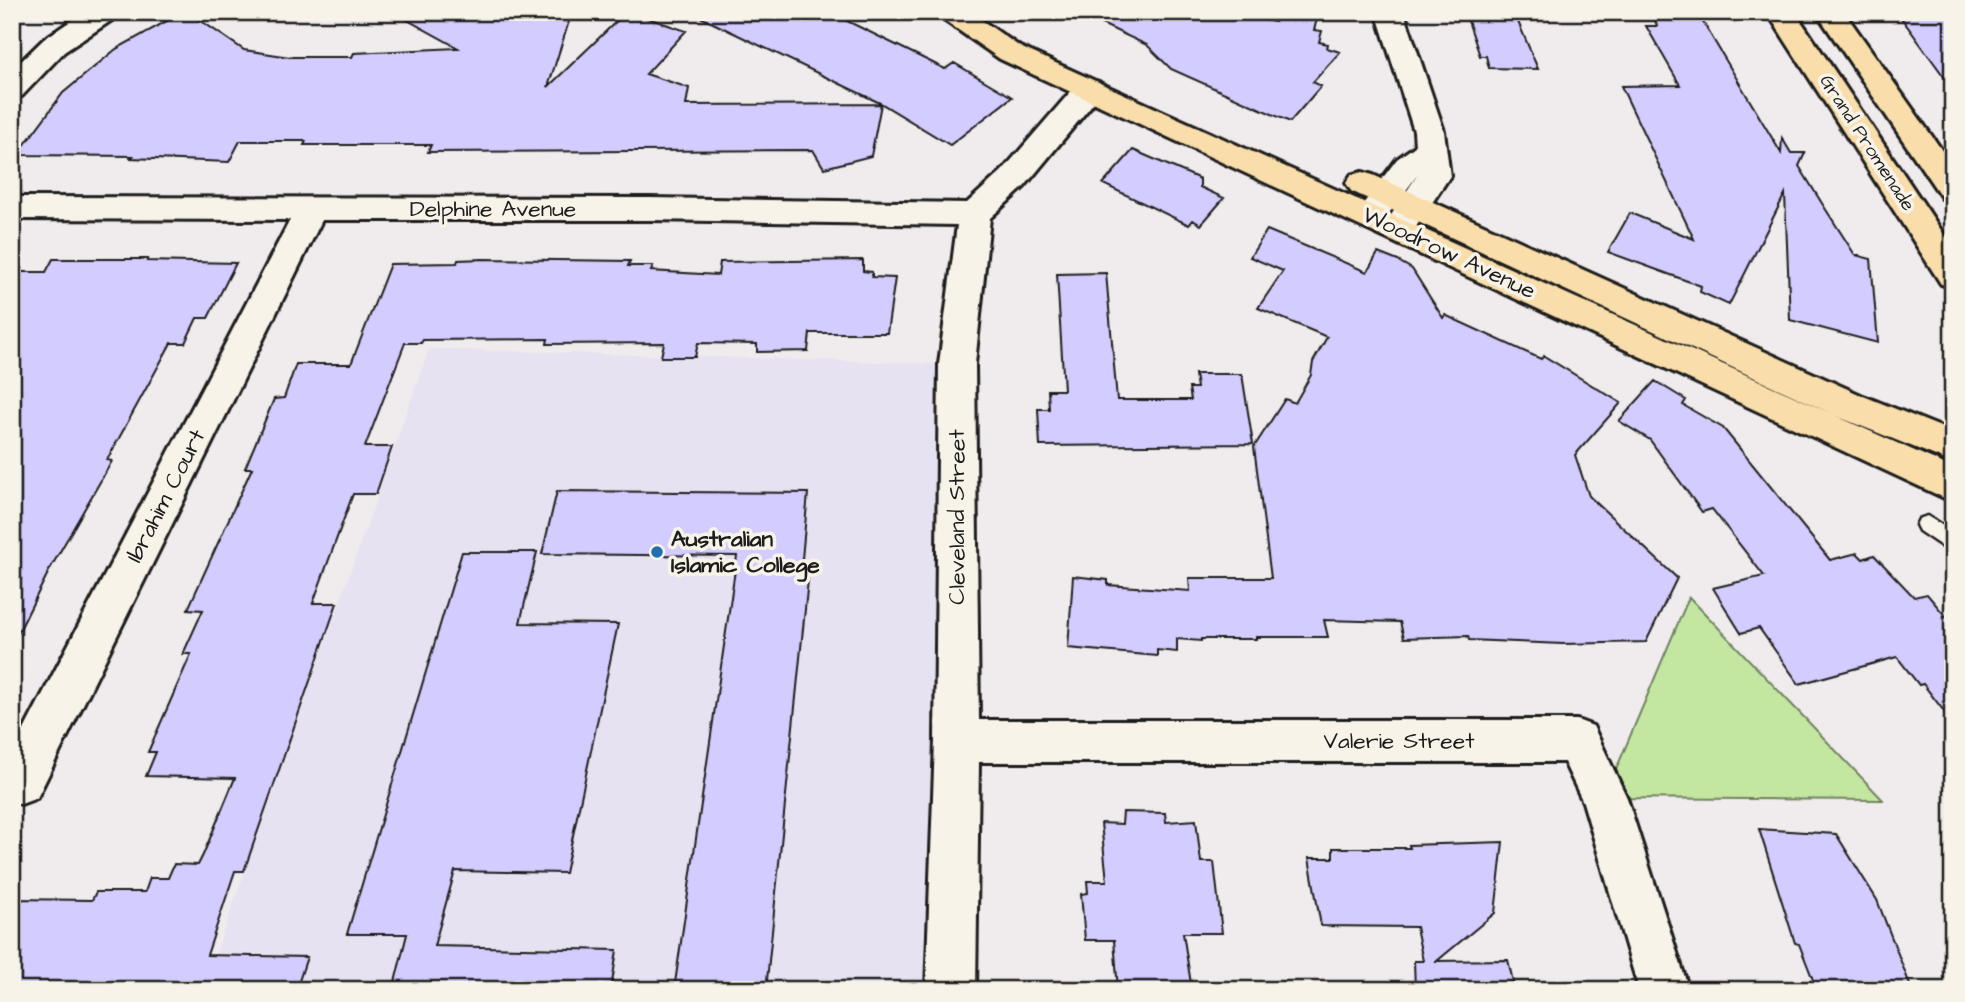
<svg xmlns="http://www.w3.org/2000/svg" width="1965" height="1002" font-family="'Architects Daughter',sans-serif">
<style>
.built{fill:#e7e2f1}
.green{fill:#c3e7a1;stroke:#70825e;stroke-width:2}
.building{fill:#d3ccfe;stroke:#1c1c1c;stroke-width:2}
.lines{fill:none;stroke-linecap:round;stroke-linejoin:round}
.lane-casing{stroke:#1c1c1c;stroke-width:5}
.street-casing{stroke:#1c1c1c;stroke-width:6}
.primary-casing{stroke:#1c1c1c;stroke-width:6}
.lane{fill:#f7f3e8;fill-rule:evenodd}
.street{fill:#f7f3e8;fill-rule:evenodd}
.primary{fill:#f9deab;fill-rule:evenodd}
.poi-dot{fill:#1f6fb2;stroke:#f7f3e8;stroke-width:2.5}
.labels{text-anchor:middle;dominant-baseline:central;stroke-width:7;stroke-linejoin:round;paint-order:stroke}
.far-street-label{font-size:19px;fill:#1c1c1c;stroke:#f7f3e8}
.street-label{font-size:23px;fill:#1c1c1c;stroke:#f7f3e8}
.poi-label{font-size:23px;font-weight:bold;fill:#1c1c1c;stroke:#f7f3e8;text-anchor:start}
</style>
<rect width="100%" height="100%" fill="#f0ebec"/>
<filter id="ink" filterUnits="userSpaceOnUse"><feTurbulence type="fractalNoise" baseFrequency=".0143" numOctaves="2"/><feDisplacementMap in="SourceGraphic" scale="14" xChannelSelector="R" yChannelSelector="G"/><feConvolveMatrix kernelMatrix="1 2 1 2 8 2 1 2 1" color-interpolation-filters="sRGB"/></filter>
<g filter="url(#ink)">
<path class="built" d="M429 349 957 364 951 990H203Z"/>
<path class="green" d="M1689 597 1883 800 1604 798Z"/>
<path class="building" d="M183 12H188L244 50 290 57H352L354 53 458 48 393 12H572L548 87 626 12H630L686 31 646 74 689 88 686 105 881 104 871 156 824 168 813 150 428 152 431 145H304L306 141H240L229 162 131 158 133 156 20 155 23 151H20L63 93 116 49Z
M690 12H829L945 69 954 63 1012 97 950 145 882 104Z
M1076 12H1224L1275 22 1278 12H1319L1314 30 1322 31 1319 42 1328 44 1327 48 1340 52 1313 82 1321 86 1290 122 1171 69 1147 45Z
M1465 12H1514L1538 69 1489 68 1486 56H1480Z
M1652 12H1697L1781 153 1782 138 1791 153H1805L1799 166 1823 205 1855 255 1871 259 1878 343 1790 320 1785 194 1729 305 1700 292 1701 286 1608 252 1630 213 1694 239 1621 86 1680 85 1646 26H1657Z
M1897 12H1953V89Z
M1133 150 1200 179V187L1224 198 1201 225 1193 220 1189 225 1103 184Z
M1267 230 1367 272 1378 253 1398 261 1412 269 1443 318 1445 315 1541 359 1544 356 1621 403 1575 455 1589 496 1677 578 1646 642 1563 644 1469 640 1468 636 1404 638 1400 622 1324 620 1328 637H1256V639H1201V641L1177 639V652L1157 650V656L1068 648 1073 576 1108 580V585L1190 591 1189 578H1271L1254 447 1285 399 1295 403 1311 375 1313 362 1327 337 1258 308 1283 271 1250 257Z
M53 259H148L147 261 236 263 208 318H197L185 343H171L107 460 112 461 50 569 12 645V272H46Z
M483 259 630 261 628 266H653L651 271 718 275 720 262 863 260V271L872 272V277L895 278 887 333H810L808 351 757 352V344L698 343 695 357H661L664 343 547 344 548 339 423 340 421 343H405L365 447H392L376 494H353L313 603H337L244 871H235L207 955 307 957 296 990H12V899L92 900 96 892H145L150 878H168L174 864 198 865 203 855 235 778 146 776 156 752H148L191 654H183L203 610 188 609 252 468H245L274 399 284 398 296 364H351L390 264 457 263 458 260Z
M1106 273 1117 400H1191L1189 388H1197L1195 374H1242L1253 444 1040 446 1038 409H1049L1048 390H1064L1057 274Z
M1655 381 1686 400 1683 405 1723 428 1830 560 1857 553 1863 559 1874 555 1914 597 1927 594 1953 625V723L1923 684 1919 685 1897 657 1799 684 1759 628 1741 633 1713 588 1764 576 1712 509 1702 512 1650 440 1619 421Z
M557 491 808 493 801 570H809L766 990H674L737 556 542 554Z
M462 552H537L520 623 618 624 565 873 455 871 434 946 617 950 611 990H393L407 934H347Z
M1123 812 1165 813 1166 822 1196 820 1201 862H1214L1222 933H1183L1192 990H1118L1114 940H1085L1081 894 1088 893 1087 881H1107L1101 823 1122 824Z
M1759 829 1836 834 1877 900 1912 990H1817L1799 944 1795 943Z
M1503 842 1495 913 1437 961 1508 960 1515 990H1415L1414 961H1423L1416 927 1321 926 1309 858H1333V848H1410L1409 845Z"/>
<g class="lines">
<g class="lane-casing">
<path id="lane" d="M1927 516 1953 532V554L1919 531 1916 525 1919 519Z"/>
</g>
<g class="street-casing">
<path id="street" d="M84 12H119L115 18 64 52 22 96 12 98V70L44 39Z
M1376 12H1404L1444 131 1450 176 1409 237 1398 241 1387 237 1382 229 1418 174 1381 224 1370 227 1359 224 1354 216 1397 159 1415 146 1414 131Z
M1089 80 1099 82 1104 89 1099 96 1024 187 990 218 975 364 979 720H1577L1593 726 1627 798 1689 990H1639L1583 802 1564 762H979L976 990H926L935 741 939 364 957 225 650 220H322L37 798 21 804 12 801V753L290 220 12 219V197L650 198 967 203 1002 171 1079 82Z"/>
</g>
<g class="primary-casing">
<path id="primary" d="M937 12H970L1020 47 1833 414 1351 191 1346 183 1351 175 1362 172 1373 175 1861 395 1953 432V463L1836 416 1953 468V502L1000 59 941 18Z
M1767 12H1795L1953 248V287L1941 284Z
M1816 12H1844L1953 166V201L1942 198Z"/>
</g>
<use href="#lane" class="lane"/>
<use href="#street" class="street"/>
<use href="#primary" class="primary"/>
</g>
</g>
<circle class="poi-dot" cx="657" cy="552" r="7"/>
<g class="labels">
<g class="far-street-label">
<text transform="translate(1867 143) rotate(57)">Grand Promenade</text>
</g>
<g class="street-label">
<text x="493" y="209">Delphine Avenue</text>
<text transform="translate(1449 253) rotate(25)">Woodrow Avenue</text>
<text transform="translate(166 496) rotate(-63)">Ibrahim Court</text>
<text transform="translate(957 517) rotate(-90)">Cleveland Street</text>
<text x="1399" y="741">Valerie Street</text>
</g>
<g class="poi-label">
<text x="671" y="539">Australian<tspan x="671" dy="26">Islamic College</tspan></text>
</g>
</g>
<rect width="1965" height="1002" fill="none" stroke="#f7f3e8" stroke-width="42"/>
<rect x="21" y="21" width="1923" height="960" fill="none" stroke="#1c1c1c" stroke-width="2.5" filter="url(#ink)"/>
</svg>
